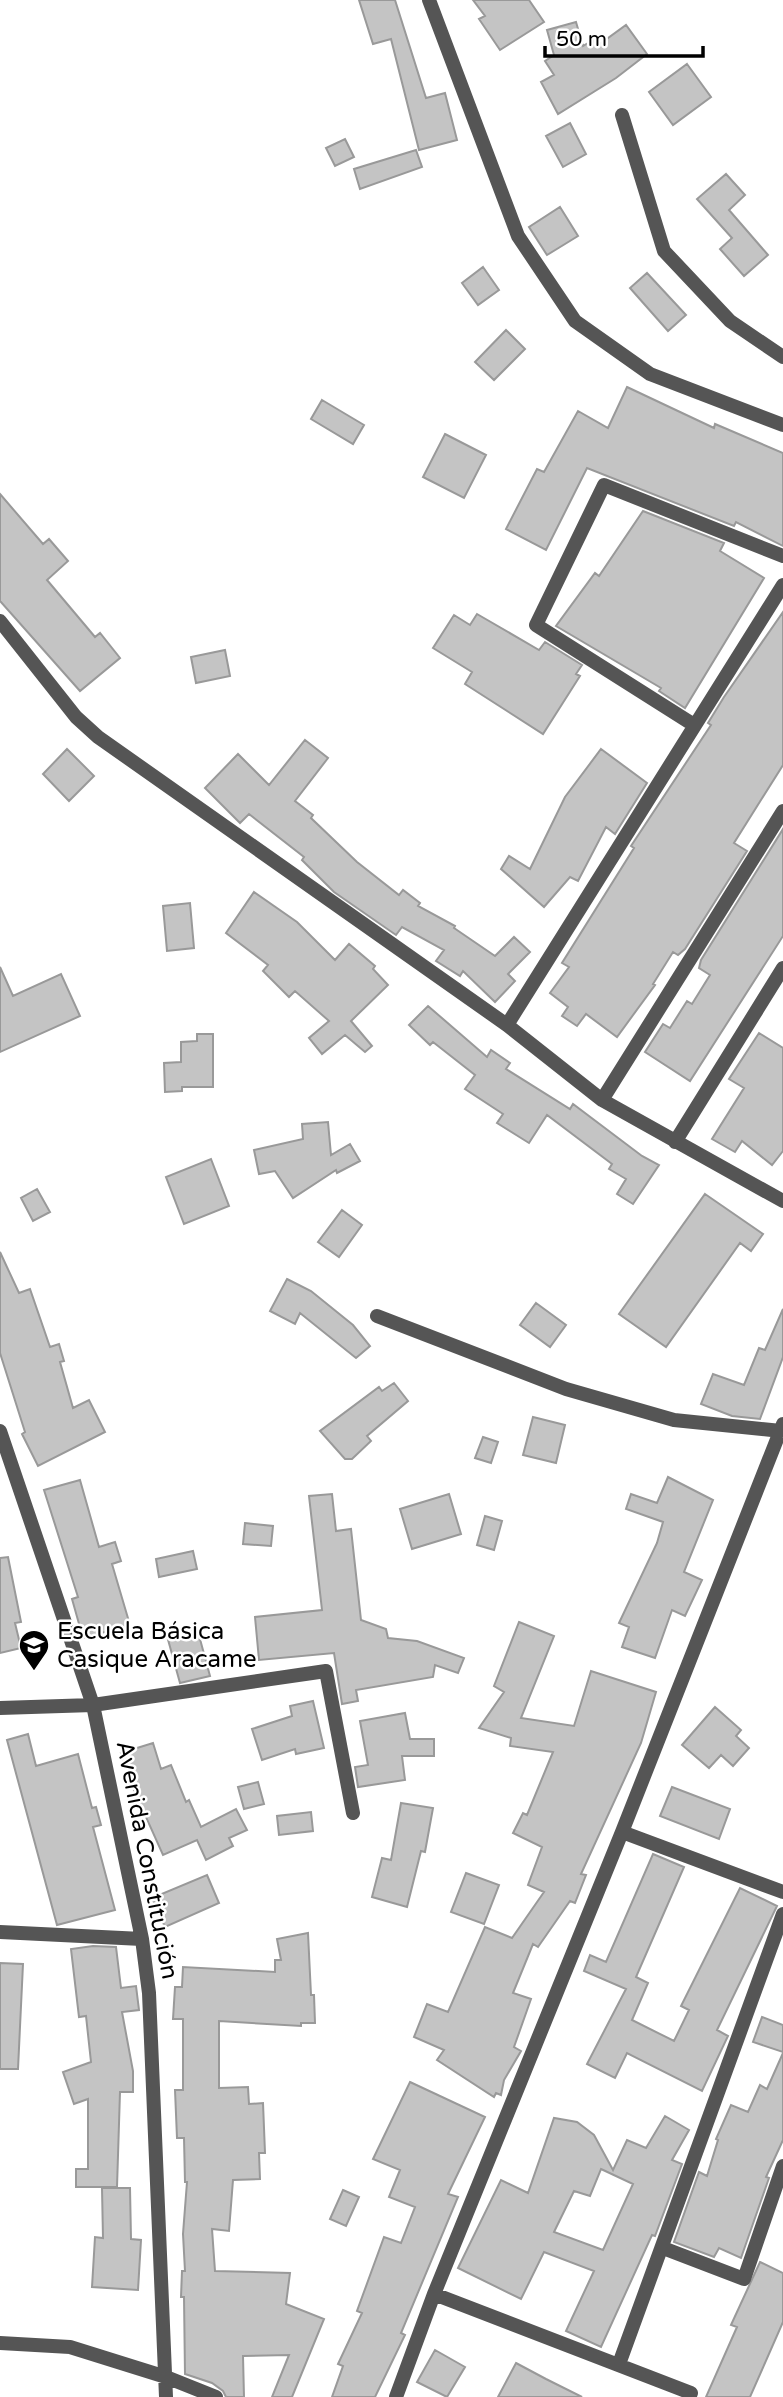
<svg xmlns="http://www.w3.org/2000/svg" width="783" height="2397" font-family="'Varela Round',sans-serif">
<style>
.building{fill:#c4c4c4;stroke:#999;stroke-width:2;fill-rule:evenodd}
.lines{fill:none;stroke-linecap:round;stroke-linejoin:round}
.street{stroke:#555;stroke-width:14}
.labels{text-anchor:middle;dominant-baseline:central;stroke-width:5;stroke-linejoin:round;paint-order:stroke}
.poi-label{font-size:24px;fill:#000;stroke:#fff;text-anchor:start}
.street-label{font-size:24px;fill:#000;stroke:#fff}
</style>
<rect width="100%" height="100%" fill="#fff"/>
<path class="building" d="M359 0H395L426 98 445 93 457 140 419 150 391 39 373 44Z
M473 0H529L544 22 500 50 479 19 485 16Z
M576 22 583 46 593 40 597 46 626 25 647 54 616 78 558 114 541 82 554 75 545 61 554 55 547 30Z
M687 64 711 97 673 125 649 92Z
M570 123 586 154 563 167 546 136Z
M345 139 354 157 335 166 326 148Z
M416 150 422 167 360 189 354 169Z
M726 174 745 195 729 210 768 255 744 276 720 249 732 238 697 199Z
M560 207 578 236 547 255 529 227Z
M483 267 499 290 478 305 462 283Z
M647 273 686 315 668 331 630 288Z
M506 330 525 349 494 380 475 362Z
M627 387 714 428 715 424 783 453V546L736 522 734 526 587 468 546 550 506 529 537 469 544 472 578 411 608 428Z
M322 400 364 425 353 444 311 419Z
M445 434 486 455 464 498 423 477Z
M0 494 43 544 49 539 68 561 47 580 95 637 100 633 120 658 80 691 0 601Z
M643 511 724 543 720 551 764 578 685 708 659 691 661 688 556 626 595 573 599 576Z
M783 612V765L734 843 747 851 685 949 678 955 673 952 653 984 655 985 617 1037 586 1014 577 1026 562 1016 568 1007 550 993 569 967 562 963 634 848 631 846 711 725 708 723 724 697Z
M477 614 539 650 545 642 582 665 576 674 580 676 543 734 465 684 472 672 433 648 454 615 470 625Z
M225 650 230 676 196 683 191 657Z
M305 740 328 758 295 801 313 815 311 818 357 862 399 895 403 890 420 903 418 906 455 926 454 928 495 956 514 937 530 952 508 974 515 981 495 1002 463 971 460 976 436 961 444 950 402 927 396 935 334 892 302 860 304 857 249 814 240 823 205 788 238 754 269 785Z
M67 749 94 776 69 801 43 774Z
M601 749 647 783 615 834 606 827 578 881 570 877 544 907 501 869 509 856 530 869 565 797Z
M783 829V936L690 1081 645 1052 663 1024 670 1028 687 1001 692 1004 710 975 699 968 701 960Z
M254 892 297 922 335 960 349 944 375 966 373 969 388 985 351 1021 372 1046 365 1052 345 1035 322 1054 309 1038 329 1021 295 991 289 997 263 971 268 965 226 933Z
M190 903 194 948 167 951 163 906Z
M0 967 13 996 61 974 80 1016 0 1052Z
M428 1006 487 1057 491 1050 510 1063 506 1069 570 1109 573 1104 642 1156 659 1165 633 1204 617 1194 626 1179 609 1169 612 1164 547 1115 529 1143 497 1123 503 1114 465 1089 475 1075 433 1042 430 1045 409 1025Z
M759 1033 783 1048V1151L772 1165 742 1141 735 1152 712 1139 744 1088 729 1079Z
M197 1034H213V1087H182V1091L165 1092 164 1063 181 1062V1042L197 1041Z
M328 1122 331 1155 350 1144 360 1161 337 1173 336 1170 293 1198 275 1171 259 1174 254 1150 303 1139 302 1124Z
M211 1159 229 1206 184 1224 166 1177Z
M37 1189 50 1212 33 1221 21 1198Z
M705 1194 763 1234 751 1251 740 1243 666 1347 619 1314Z
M342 1210 362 1225 339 1257 318 1242Z
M0 1252 19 1293 30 1289 50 1347 59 1344 64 1361 60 1362 73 1408 89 1400 105 1432 38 1466 22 1434 25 1432 0 1353Z
M287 1279 311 1291 353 1325 370 1346 356 1358 300 1313 295 1324 270 1311Z
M536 1303 566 1325 550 1347 520 1325Z
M783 1309V1357L760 1419 732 1416 701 1404 713 1374 744 1385 759 1348 765 1350Z
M394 1383 408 1401 367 1436 371 1441 352 1459H345L320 1431 379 1387 382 1391Z
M533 1417 565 1425 556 1463 523 1455Z
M483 1437 498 1442 491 1463 475 1458Z
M668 1477 713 1500 684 1572 702 1580 685 1616 672 1610 655 1658 622 1647 629 1627 619 1623 657 1543 663 1522 626 1509 631 1494 657 1503Z
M80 1480 99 1547 115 1542 121 1561 112 1564 130 1625 83 1638 72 1599 78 1597 44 1490Z
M332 1494 336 1531 351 1529 361 1620 386 1629 388 1638 417 1641 464 1658 458 1673 435 1665 433 1677 356 1690 358 1701 342 1704 334 1653 259 1660 255 1617 322 1610 309 1496Z
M449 1494 461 1534 412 1549 400 1509Z
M485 1516 502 1521 494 1550 477 1545Z
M245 1523 273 1526 271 1546 243 1544Z
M193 1551 197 1569 159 1577 156 1559Z
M8 1557 21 1622 15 1623 21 1648 0 1653V1558Z
M519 1622 554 1636 521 1718 574 1726 591 1671 656 1692 641 1743 581 1874 586 1875 575 1903 570 1901 538 1947 533 1944 513 1993 531 1999 514 2047 521 2051 504 2080 501 2095 496 2093 494 2097 437 2060 444 2050 414 2037 427 2004 448 2012 485 1927 512 1938 544 1892 528 1885 542 1847 513 1833 523 1813 527 1815 553 1752 510 1746 511 1738 479 1728 504 1692 494 1686Z
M197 1628 210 1676 180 1683 167 1636Z
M313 1701 324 1748 296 1754 295 1749 262 1760 252 1729 292 1716 290 1706Z
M715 1707 741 1730 736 1736 749 1748 733 1766 721 1755 709 1768 682 1745Z
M405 1713 410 1739H434V1756H402L405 1780 358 1787 355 1767 368 1765 360 1721Z
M28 1734 36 1766 78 1754 92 1808 96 1807 101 1825 93 1827 115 1910 57 1925 7 1740Z
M153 1743 161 1769 171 1765 186 1802 189 1800 201 1827 236 1809 247 1830 229 1838 233 1846 206 1860 197 1840 163 1855 128 1777 121 1753Z
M258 1782 264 1804 244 1809 238 1787Z
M672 1787 730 1809 719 1839 660 1816Z
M401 1803 433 1808 425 1852 421 1851 407 1907 372 1897 382 1858 391 1860Z
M311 1812 313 1831 279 1835 277 1816Z
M653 1854 684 1867 636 1977 648 1983 632 2020 674 2041 689 2010 681 2006 740 1888 777 1906 717 2030 728 2036 702 2091 627 2053 615 2078 587 2064 626 1989 584 1971 590 1955 606 1962Z
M466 1873 499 1885 484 1924 451 1912Z
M207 1875 219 1903 165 1927 152 1898Z
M308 1933 311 1995H314L315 2023H301V2026L219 2021V2088L248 2087 249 2104 263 2103 265 2153H259L260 2179 233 2180 229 2231 212 2229 215 2271 290 2273 286 2304 324 2319 292 2397H272L289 2355 243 2356 244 2397H226L223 2391 212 2383 185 2374 184 2297H181L182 2271H185L183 2234 187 2182H185L184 2138H177L175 2090H183V2019H173L175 1987H182L183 1967 275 1972V1960H281L277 1939Z
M93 1946 116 1947 121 1988 136 1986 139 2010 122 2012 133 2071V2092H120L117 2187H76V2169H88V2099L74 2104 63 2072 91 2062 86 2016 79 2017 71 1949Z
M0 1963 23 1964 18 2069H0Z
M762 2017 783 2025V2052L753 2042Z
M783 2053V2140L766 2177 769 2178 741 2258 719 2248 714 2257 674 2242 699 2172 707 2176 718 2140 716 2139 731 2105 748 2112 760 2085 767 2089Z
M410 2082 485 2117 448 2194 458 2197 401 2333 405 2335 375 2397H332L343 2366 338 2364 362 2313 357 2311 384 2237 401 2243 415 2207 389 2197 400 2170 373 2159Z
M665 2116 689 2130 672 2160 682 2164 655 2236 652 2235 601 2347 566 2331 594 2271 544 2252 521 2299 458 2268 501 2180 528 2193 554 2118 577 2122 594 2135 613 2170 627 2140 646 2148ZM601 2169 633 2184 603 2250 554 2232 574 2191 590 2196Z
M102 2188H130L131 2239 141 2240 138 2290 92 2287 95 2237 103 2238Z
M343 2190 359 2197 346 2226 330 2219Z
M760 2262 783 2273V2322L750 2397H706L737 2327 731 2325Z
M435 2350 465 2367 447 2397 417 2382Z
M516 2363 546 2379 582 2397H498Z"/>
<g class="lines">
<path class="street" d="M429 0 518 236 575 321 650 374 783 425
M622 115 664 251 730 321 783 357
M0 621 76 717 98 737 507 1025 602 1100 783 1201
M694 725 536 625 604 485 783 556
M507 1025 783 585
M602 1100 783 811
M675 1142 783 968
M377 1316 566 1389 674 1420 781 1431
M0 1431 93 1705 142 1939 149 1993 166 2397
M0 1708 93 1705 326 1671 353 1813
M622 1832 783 1892
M0 1932 142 1939
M663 2248 744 2279 783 2166
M434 2294 691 2393 689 2397
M0 2343 70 2347 166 2377 216 2397
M619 2364 783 1914
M396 2397 434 2294 622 1832 783 1424"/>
</g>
<defs>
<g id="school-pin" transform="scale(1.575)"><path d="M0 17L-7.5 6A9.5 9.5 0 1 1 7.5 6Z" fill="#000" stroke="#fff"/><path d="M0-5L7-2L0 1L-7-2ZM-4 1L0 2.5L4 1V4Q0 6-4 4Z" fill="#fff"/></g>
</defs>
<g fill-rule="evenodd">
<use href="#school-pin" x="34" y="1645"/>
</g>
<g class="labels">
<g class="poi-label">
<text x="57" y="1631">Escuela Básica<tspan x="57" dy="28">Casique Aracame</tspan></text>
</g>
<g class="street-label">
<text transform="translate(147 1860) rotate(79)">Avenida Constitución</text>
</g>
</g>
<path d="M545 46v10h158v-10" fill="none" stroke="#000000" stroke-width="3.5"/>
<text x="556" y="46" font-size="21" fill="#000000" stroke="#ffffff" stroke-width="5" paint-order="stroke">50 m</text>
</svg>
